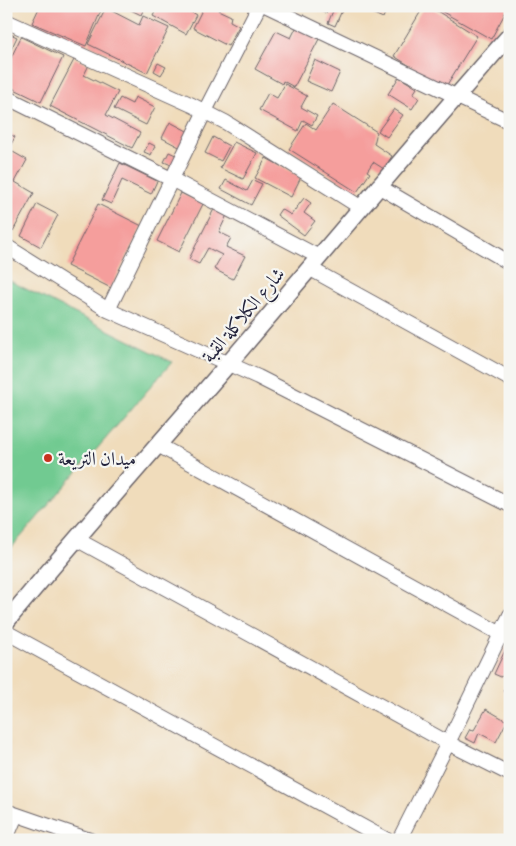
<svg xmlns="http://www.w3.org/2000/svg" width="516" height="846" font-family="'IM FELL Great Primer',Amiri,serif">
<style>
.green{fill:#71ca91;stroke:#4a7666}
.building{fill:#f59e9c}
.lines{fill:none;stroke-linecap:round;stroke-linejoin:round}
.minor-casing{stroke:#6a6368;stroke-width:16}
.tertiary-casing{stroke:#6a6368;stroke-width:19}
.minor{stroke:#fff;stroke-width:14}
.tertiary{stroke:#fff;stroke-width:16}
.poi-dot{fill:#c8321e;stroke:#f6f6f2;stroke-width:2}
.labels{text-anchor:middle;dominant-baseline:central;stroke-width:4.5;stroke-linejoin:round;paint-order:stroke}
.street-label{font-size:19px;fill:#22223b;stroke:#f6f6f2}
.poi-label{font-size:19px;fill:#22223b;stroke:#f6f6f2;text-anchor:start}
</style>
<rect width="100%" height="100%" fill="#f6f6f2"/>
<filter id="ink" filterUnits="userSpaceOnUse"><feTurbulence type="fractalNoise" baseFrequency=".02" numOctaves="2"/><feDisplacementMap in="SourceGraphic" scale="10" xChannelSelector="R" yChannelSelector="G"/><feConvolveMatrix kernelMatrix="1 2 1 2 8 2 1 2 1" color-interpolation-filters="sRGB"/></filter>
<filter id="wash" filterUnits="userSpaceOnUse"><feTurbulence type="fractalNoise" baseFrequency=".0096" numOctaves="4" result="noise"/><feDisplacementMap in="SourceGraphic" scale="20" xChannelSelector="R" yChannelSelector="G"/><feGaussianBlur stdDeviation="1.12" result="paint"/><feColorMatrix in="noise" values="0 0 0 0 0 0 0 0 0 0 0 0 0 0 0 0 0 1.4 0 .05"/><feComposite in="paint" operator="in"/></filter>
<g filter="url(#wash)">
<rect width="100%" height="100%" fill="#f0dcbb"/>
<path class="green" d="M6 279 172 362 6 554Z"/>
<g id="blocks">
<path class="building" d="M40 6H103L86 46 32 23Z
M123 6H145L141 15Z
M154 6H181L196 15 186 34 153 16 157 8Z
M204 6H219L218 10 231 16 230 21 239 26 228 46 193 28Z
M312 6H330L326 13Z
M335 6H344L335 26 328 23Z
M356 6H388L383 18Z
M424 6H429L477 36 445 88 394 56Z
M432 6H509L491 39Z
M106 8 139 25 143 16 169 28 147 73 88 44Z
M297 26 319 39 294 87 283 81 282 84 255 69 276 31 291 38Z
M6 32 17 37 6 60Z
M21 37 63 57 41 102 6 85V68Z
M75 58 89 65 84 75 118 92 106 115 140 133 132 148 50 106Z
M315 60 340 72 331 92 306 81Z
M158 63 166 67 161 75 154 71Z
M399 77 417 88 413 94 419 98 412 109 388 94Z
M285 84 307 96 301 107 317 116 312 125 303 120 298 131 259 110 268 93 277 98Z
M135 97 155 107 146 125 114 109 120 98 132 104Z
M333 104 377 132 374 144 392 156 384 169 373 162 367 171 370 173 357 192 289 149 306 123 316 130Z
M394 109 403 115 387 137 378 131Z
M170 122 191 133 183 149 162 138Z
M6 132 15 137 6 153Z
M213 137 229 146 221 161 205 153Z
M234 142 257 153 243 179 220 168Z
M149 143 155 146 151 155 144 152Z
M13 152 27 160 15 182 34 193 13 231 6 228V164Z
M169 152 178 156 174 166 164 162Z
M266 158 301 177 291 197 255 178Z
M120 163 157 181 151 194 122 180 111 204 102 200Z
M226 180 247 191 253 180 262 184 251 205 221 189Z
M181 193 203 204 179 252 157 241Z
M304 198 311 203 304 213 315 221 304 235 277 215 281 209 291 215Z
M37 204 58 215 41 247 21 236Z
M98 204 142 226 111 288 67 266Z
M214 209 227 215 219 232 231 238 226 247 245 256 233 279 214 269 222 255 208 248 199 264 189 259Z
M508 644 510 646V676L504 674 501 677 494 674Z
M510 680V695L503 691Z
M486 709 507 721 496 742 479 733 475 743 465 738 470 729 474 730Z"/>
</g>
</g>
<g filter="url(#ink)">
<use href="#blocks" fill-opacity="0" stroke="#6a6368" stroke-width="1"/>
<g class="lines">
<g class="minor-casing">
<path id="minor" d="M267 6 510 122
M6 21 192 105 225 122 360 207
M6 97 173 180 319 257
M378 186 510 263
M6 246 108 310 258 377 510 505
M309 268 510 379
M108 310 205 111 259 6
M158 445 510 639
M76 539 448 743 510 774
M6 632 387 840
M6 811 90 840
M6 839 16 815
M399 840 448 743 510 615"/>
</g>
<g class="tertiary-casing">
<path id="tertiary" d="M6 622C79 534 155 449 229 363 323 253 415 143 510 35"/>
</g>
<use href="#minor" class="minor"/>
<use href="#tertiary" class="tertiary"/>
</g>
</g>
<circle class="poi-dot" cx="48" cy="458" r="5"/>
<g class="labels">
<g class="street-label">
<text transform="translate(243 315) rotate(-50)">شارع الكلاكلة القبة</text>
</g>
<g class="poi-label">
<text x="58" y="458">ميدان التريعة</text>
</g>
</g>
<rect width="516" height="846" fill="none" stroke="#f6f6f2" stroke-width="25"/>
</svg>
